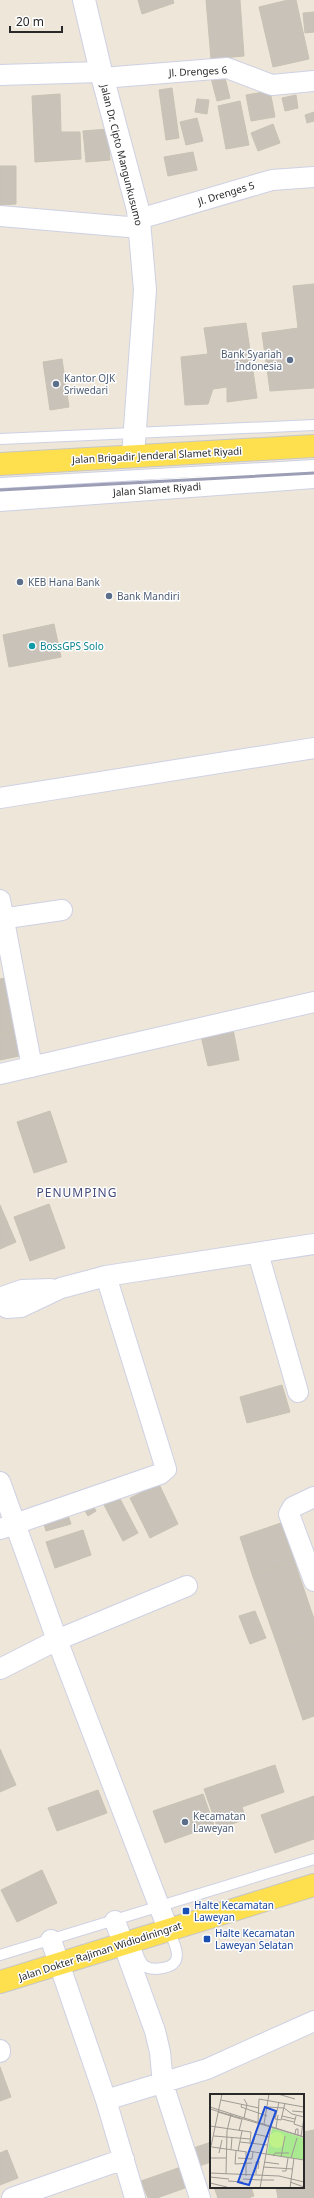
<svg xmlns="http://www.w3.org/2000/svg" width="314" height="2198" font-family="'Noto Sans',sans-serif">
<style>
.building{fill:#c8c2b9;stroke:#c8c2b3}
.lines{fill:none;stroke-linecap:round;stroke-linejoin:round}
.service-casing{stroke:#ced1e4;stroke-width:12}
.minor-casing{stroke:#ced1e4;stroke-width:22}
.secondary-casing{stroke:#ced1e4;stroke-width:24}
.primary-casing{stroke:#c7c7c7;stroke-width:24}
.service{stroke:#fff;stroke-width:10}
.minor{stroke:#fff;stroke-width:20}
.secondary{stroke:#fff;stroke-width:22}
.primary{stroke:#fedf4d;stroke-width:22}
.rail{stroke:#9c9eb6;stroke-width:3}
.service-dot{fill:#5c6f8a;stroke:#fff;stroke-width:1.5}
.culture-dot{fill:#0f9aa8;stroke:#fff;stroke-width:1.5}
.transit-dot{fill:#1a4fb4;stroke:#fff;stroke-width:1.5}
.labels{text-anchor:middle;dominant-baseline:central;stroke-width:3;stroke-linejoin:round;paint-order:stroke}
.street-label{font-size:10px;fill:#292929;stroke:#fff}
.service-label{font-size:10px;fill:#4e5e75;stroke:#fff;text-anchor:start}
.culture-label{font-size:10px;fill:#0d838f;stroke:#fff;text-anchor:start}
.transit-label{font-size:10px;fill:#164399;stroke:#fff;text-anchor:start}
.quarter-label{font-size:12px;letter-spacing:1px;fill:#454c7e;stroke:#fff}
.inset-road{fill:none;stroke:#9f9a93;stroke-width:1}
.view{fill:#1d4ed8;fill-opacity:0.15;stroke:#1d4ed8;stroke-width:2}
.inset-edge{fill:none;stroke:#292929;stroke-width:2}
</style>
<rect width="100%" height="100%" fill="#ede6d9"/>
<path class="building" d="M138 0H173L174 3 142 14Z
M206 0H240L244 56 211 59Z
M288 0H296L309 59 273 67 259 7Z
M314 12V32L305 33 303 13Z
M224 74 230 98 217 101 211 78Z
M172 88 179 138 166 140 159 90Z
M270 91 275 117 251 121 246 95Z
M60 94 61 132H80L81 159 35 162 32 96Z
M296 95 298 108 285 111 282 98Z
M197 99 209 100 207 114 195 112Z
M240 101 249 145 226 149 218 106Z
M314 112V121L307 123 305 115Z
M197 118 203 141 186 145 180 122Z
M273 124 280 143 258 151 251 133Z
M108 129 110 160 86 162 83 131Z
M193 152 197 170 168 176 164 157Z
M0 166H16V204L0 205Z
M314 284V388L270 391 262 333 298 328 293 286Z
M246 323 257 398 227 402V387L213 389 208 404 185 405 181 357 208 354 204 328Z
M62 359 69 407 50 410 43 362Z
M54 624 61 657 9 667 3 635Z
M5 978 8 996 0 998V979Z
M8 996 15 1031 0 1034V998Z
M233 1029 239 1060 208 1066 201 1036Z
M15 1031 20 1056 0 1060V1034Z
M50 1111 67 1162 34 1173 17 1122Z
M49 1204 65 1248 30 1261 14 1217Z
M0 1205 16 1242 0 1249Z
M282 1385 290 1412 247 1423 240 1397Z
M159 1484 178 1524 150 1538 130 1498Z
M117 1493 138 1533 123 1541 102 1501Z
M89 1499 96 1511 88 1516 81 1504Z
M66 1509 71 1524 46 1531 42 1517Z
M281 1523 294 1560 252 1574 240 1537Z
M83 1530 91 1555 55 1568 46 1542Z
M294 1560 314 1619V1635L278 1647 252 1574Z
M255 1611 266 1638 250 1644 239 1616Z
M314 1635V1716L303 1720 278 1647Z
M0 1749 16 1785 0 1792Z
M275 1765 284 1792 242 1807 246 1819 218 1829 204 1789Z
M98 1790 107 1813 57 1831 48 1808Z
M203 1794 214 1825 165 1843 153 1811Z
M314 1796V1839L275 1853 261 1815Z
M42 1870 57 1903 17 1922 1 1890Z
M0 2067 11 2097 0 2101Z
M314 2130V2198H278L276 2187H303V2132Z
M211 2142V2162L193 2168 188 2150Z
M7 2150 18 2178 0 2185V2153Z
M181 2167 188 2187 157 2198H148L141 2181Z
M214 2187H251L254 2196 248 2198H218Z"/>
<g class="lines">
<g class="service-casing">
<path id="service" d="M0 439 314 425
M0 483 314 465
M134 1941C136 1948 138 1961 145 1966 150 1970 157 1969 163 1968 186 1964 175 1944 168 1929
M0 1955 314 1859"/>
</g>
<g class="minor-casing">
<path id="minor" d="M0 75 101 72
M102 78 227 68 272 85 314 81
M0 216 140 228
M139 219 272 180 314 177
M0 501 314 478
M0 798 314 748
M0 900 32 1067
M0 919 62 910
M0 1074 314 1002
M258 1253 298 1392
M5 1296 22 1290 51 1289
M7 1308 21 1307 61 1288 106 1276 314 1244
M0 1482 57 1640 168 1929
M314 1497 293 1507 289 1514 314 1581
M0 1529 160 1474 166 1469 106 1276
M0 1669 57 1640 187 1586
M115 1921 155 2031 160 2052 163 2084 200 2198
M51 1940 106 2100 135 2198
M0 2050V2052
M106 2100 207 2069 314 2021
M12 2198 124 2159"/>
</g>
<g class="secondary-casing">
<path id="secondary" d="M84 0 101 72 138 210 145 290 133 456"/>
</g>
<g class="primary-casing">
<path id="primary" d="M0 464 314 446
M0 1982 314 1885"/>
</g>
<use href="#service" class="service"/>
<use href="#minor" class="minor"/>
<use href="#secondary" class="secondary"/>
<use href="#primary" class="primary"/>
<path class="rail" d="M0 490 314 473"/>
</g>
<g class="service-dot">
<circle cx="290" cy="360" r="4"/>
<circle cx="56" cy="384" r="4"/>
<circle cx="20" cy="582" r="4"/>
<circle cx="109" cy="596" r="4"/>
<circle cx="185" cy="1822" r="4"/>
</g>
<circle class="culture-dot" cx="32" cy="646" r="4"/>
<g class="transit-dot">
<rect x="182" y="1907" width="8" height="8" rx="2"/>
<rect x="203" y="1935" width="8" height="8" rx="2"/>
</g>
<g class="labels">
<g class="street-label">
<text transform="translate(198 71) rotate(-3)">Jl. Drenges 6</text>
<text transform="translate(122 155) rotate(76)">Jalan Dr. Cipto Mangunkusumo</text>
<text transform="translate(226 193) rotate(-17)">Jl. Drenges 5</text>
<text transform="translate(157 455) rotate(-3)">Jalan Brigadir Jenderal Slamet Riyadi</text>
<text transform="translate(157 489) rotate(-4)">Jalan Slamet Riyadi</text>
<text transform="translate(100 1951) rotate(-18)">Jalan Dokter Rajiman Widiodiningrat</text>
</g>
<g class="service-label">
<text x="282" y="354" text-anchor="end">Bank Syariah<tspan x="282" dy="12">Indonesia</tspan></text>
<text x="64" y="378">Kantor OJK<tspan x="64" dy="12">Sriwedari</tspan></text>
<text x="28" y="582">KEB Hana Bank</text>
<text x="117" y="596">Bank Mandiri</text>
<text x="193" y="1816">Kecamatan<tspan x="193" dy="12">Laweyan</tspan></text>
</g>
<g class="culture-label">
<text x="40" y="646">BossGPS Solo</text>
</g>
<g class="transit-label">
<text x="194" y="1905">Halte Kecamatan<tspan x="194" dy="12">Laweyan</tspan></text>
<text x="215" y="1933">Halte Kecamatan<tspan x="215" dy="12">Laweyan Selatan</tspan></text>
</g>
<g class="quarter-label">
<text x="77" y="1192">PENUMPING</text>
</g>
</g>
<g transform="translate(210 2094)">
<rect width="94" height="94" fill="#ede6d9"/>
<path d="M62 34 94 44V66L57 60Z" fill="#a9e990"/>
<path d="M59 46a8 8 0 1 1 16 0a8 8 0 1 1-16 0Z" fill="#c0f28a"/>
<path class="inset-road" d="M68 0 85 5M11 6 49 14M69 8 65 25 71 26 75 9M32 10 31 13 57 22M0 13 94 43M58 13 74 14 82 20 94 23M0 15 94 43M82 17 94 18M8 18 31 25M72 22 85 25M86 22 84 30 93 33M34 24 37 10 34 5M72 25 84 28M48 28 49 5 94 13M54 30 59 0M0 32 41 38 40 49M66 34 68 21M29 37 32 25M85 40 86 35H88V41M4 42 40 45M91 42 94 24M30 48 57 51M43 50 45 40 59 43M2 53 37 58M21 56 22 43M0 57 12 0M26 57 25 70 42 69M28 57 32 37M39 57 56 60M9 59 12 46M56 60 94 66M63 62 65 59H79M71 63 75 42M0 64H16M28 64 42 65 43 58M81 64 87 44M54 68 69 70M53 73 83 75M72 77H76L78 64M0 79 69 82 94 88M16 80 17 37 21 20M46 80V68L49 67 48 75M36 82V58M0 83 19 85M33 85 51 86M51 86H64M18 87 33 88M80 88 94 93M0 89 17 93M50 94 61 32M80 94 84 64"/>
<path class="view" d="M55 13 66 17 39 91 28 88Z"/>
<rect width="94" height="94" class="inset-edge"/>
</g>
<path d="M10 26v6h52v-6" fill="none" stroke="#292929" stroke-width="2"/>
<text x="16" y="26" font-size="12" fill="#292929" stroke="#ffffff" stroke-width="3" paint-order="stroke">20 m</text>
</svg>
